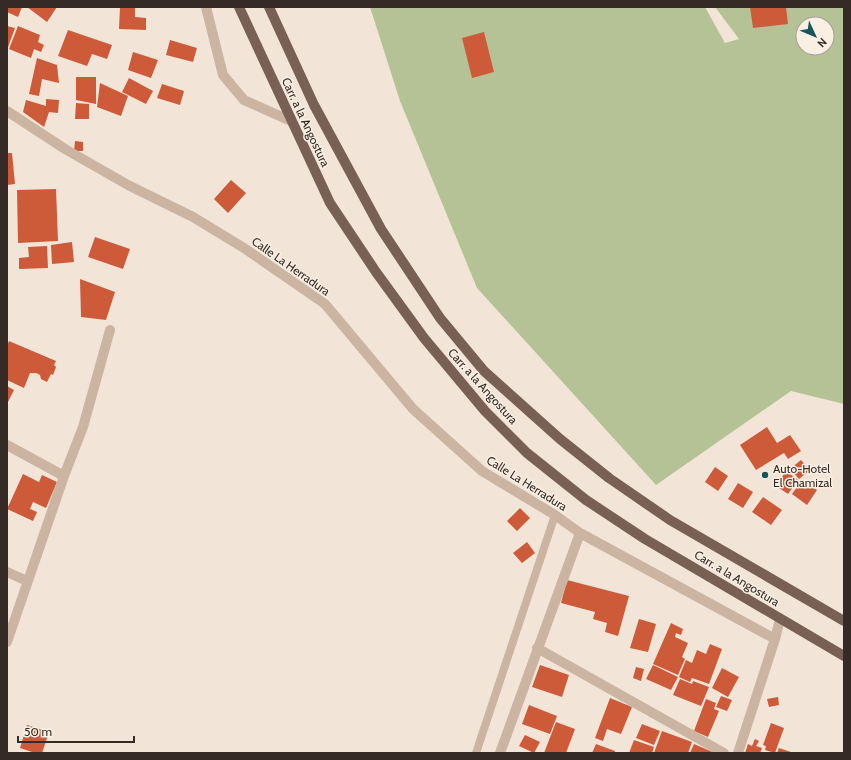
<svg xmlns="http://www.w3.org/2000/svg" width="851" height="760" font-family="Cabin,sans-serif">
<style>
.green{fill:#b4c296;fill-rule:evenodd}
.building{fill:#cd5b3a}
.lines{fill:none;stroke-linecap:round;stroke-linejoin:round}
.lane{stroke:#cbb4a2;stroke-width:8}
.street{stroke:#cbb4a2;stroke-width:10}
.primary{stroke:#786055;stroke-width:10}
.poi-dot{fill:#185559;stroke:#faefe3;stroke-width:1.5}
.labels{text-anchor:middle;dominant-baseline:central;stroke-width:3;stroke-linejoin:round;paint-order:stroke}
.street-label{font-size:12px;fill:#352a25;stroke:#faefe3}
.poi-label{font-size:12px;fill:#352a25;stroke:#faefe3;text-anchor:start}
</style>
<rect width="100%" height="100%" fill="#f2e5d7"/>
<path class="green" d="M370 7H705L725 43 739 39 715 7H844V404L791 391 656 485 477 288 400 101ZM803 24H827V48H803Z"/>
<path class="building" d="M7 7H22L18 17 7 12Z
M27 7H57L47 22Z
M120 7H135V17L146 18V30L119 29Z
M750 7H786L788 24 753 28Z
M7 26 15 28 7 50Z
M18 26 40 35 38 42 44 45 41 52 34 49 31 58 9 49Z
M68 30 112 45 107 59 92 54 87 66 58 56Z
M484 32 494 72 472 78 462 38Z
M170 40 197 48 193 62 166 55Z
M133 52 158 60 151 78 128 70Z
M37 58 57 65 59 83 42 79 39 96 29 94Z
M76 77H96V104L76 100Z
M129 78 153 91 146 104 122 92Z
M100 83 128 96 121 116 97 107Z
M162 84 184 91 180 105 157 98Z
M46 99 59 100 58 113 49 112 44 127 23 112 26 100 46 106Z
M76 103 89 104V119H75Z
M75 141 83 142V151H74Z
M7 153H12L15 184 7 185Z
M231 180 246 193 228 213 214 199Z
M56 189 58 241 18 243 17 190Z
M95 237 130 249 123 269 88 257Z
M72 242 74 262 52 264 51 245Z
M47 246 48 268 19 269V258L29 257 28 247Z
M80 279 115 292 106 320 81 317Z
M9 341 56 361 54 365 56 367 53 375 51 374 47 382 41 379 40 375 36 373H30L24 388 7 380V346Z
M7 386 14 390 7 404Z
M767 427 777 443 790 435 801 451 788 459 784 453 756 470 740 445Z
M801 460 810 470 799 479 790 469Z
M715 467 728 476 718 491 705 482Z
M786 471 798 480 788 494 776 486Z
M23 474 39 482 42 475 57 482 46 508 33 502 30 509 37 512 33 521 7 509Z
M802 480 817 490 807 505 792 494Z
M738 483 753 492 743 508 728 499Z
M763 497 782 510 771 525 752 512Z
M520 508 530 518 517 531 507 521Z
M527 542 535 553 522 563 513 553Z
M567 580 629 596 618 636 605 632 607 623 593 619 595 612 561 603Z
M639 619 656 624 648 652 630 648Z
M671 623 683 629 681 635 676 633 675 637 688 643 682 657 685 659 678 675 653 664Z
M710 644 722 649 709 684 692 678 690 682 679 677 686 660 692 663 697 650 706 654Z
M540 665 569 675 562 697 532 687Z
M653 665 678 677 671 690 646 679Z
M636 667 644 669 641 681 633 678Z
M722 668 739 677 728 697 712 688Z
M680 679 692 684 693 681 709 687 701 706 673 695Z
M721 696 732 700 727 711 716 707Z
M778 697 779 705 769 707 767 699Z
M610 698 632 707 621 734 607 729 603 741 595 738Z
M706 699 716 703 714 709 719 711 708 737 694 731Z
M529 705 557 716 550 734 522 724Z
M556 722 575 729 566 753H544Z
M771 723 784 728 775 753 765 750 766 746 763 745Z
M642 724 660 731 654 745 636 738Z
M27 725 49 732 42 753H35L20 748Z
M662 731 692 742 688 753H654Z
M525 735 540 742 534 753 519 746Z
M755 739 759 741 756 746 762 748 760 753H745L748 744 752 746Z
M634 740 654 747 652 753H629Z
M596 744 615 751V753H592Z
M694 744 715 753H690Z
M779 748 794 753H777Z"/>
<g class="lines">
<path class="lane" d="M476 753 555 515"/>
<path class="street" d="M206 7 223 75 244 100 291 121
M7 111 65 149 128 185 193 217 244 248 325 304 413 409 482 471 555 515 580 533 775 639
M7 445 64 476
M7 572 27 581
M7 642 64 476 83 427 110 330
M537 648 724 753
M500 753 580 533
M738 753 775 639 780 619"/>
<path class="primary" d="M239 7 330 203 376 272 424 338 485 411 527 453 586 500 645 539 844 656
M269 7 314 105 381 229 440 318 484 371 560 439 609 478 670 520 844 621"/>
</g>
<circle class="poi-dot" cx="765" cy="475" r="4"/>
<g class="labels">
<g class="street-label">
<text transform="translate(306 122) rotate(65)">Carr. a la Angostura</text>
<text transform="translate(291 266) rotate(35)">Calle La Herradura</text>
<text transform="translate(483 386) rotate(48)">Carr. a la Angostura</text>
<text transform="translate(527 483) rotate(32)">Calle La Herradura</text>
<text transform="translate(737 578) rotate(31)">Carr. a la Angostura</text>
</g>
<g class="poi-label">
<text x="773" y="468">Auto-Hotel<tspan x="773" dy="14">El Chamizal</tspan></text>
</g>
</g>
<rect width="851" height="760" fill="none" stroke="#352a25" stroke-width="16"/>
<g transform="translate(815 36) rotate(134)"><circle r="19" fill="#faefe3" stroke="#aba097"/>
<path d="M0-3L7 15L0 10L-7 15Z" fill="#185559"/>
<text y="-6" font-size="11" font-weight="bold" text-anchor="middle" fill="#352a25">N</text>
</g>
<path d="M18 736v6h116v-6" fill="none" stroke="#352a25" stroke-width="2"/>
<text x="24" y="736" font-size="12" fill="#352a25" stroke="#faefe3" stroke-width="3" paint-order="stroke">50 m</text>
</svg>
